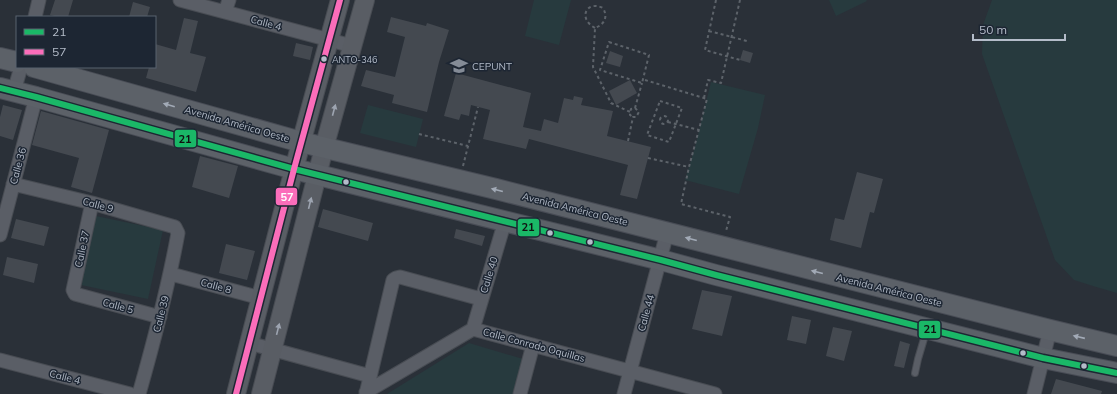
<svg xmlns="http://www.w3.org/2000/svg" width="1117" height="394" font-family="Mulish,sans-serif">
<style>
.green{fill:#273a3e}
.building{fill:#444950}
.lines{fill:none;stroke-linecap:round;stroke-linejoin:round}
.lane-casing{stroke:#484c53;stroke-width:8}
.street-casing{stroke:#484c53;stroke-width:15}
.secondary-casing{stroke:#484c53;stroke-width:20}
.primary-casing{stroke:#484c55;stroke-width:22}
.path{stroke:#5d636a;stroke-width:2;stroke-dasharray:3 3;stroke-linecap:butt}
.lane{stroke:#5a5e66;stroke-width:6}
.street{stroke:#5a5e66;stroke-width:13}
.secondary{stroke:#595d64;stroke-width:18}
.primary{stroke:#5c6168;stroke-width:20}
.bus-1-casing{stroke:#1d2633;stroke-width:9}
.bus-2-casing{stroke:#1d2633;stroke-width:9}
.bus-1{stroke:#1ab867;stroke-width:6}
.bus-2{stroke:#fb6dba;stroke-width:6}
.oneway{fill:#a2aab6}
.oneway2{fill:#9da4b0}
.bus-dot{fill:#b4bcc9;stroke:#1d2633;stroke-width:1.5}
.labels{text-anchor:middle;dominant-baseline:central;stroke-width:3;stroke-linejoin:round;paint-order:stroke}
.bus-label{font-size:9px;fill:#b4bcc9;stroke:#1d2633;text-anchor:start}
.street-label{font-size:10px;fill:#b4bcc9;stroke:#1d2633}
.poi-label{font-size:10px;fill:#b4bcc9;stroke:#1d2633;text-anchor:start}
.line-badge{stroke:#1d2633;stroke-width:1.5}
.badge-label{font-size:11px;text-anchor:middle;font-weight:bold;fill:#fff}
.pale-badge-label{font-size:11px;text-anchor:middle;font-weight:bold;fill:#111}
</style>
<rect width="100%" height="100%" fill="#2a3038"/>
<path class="green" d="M534 0H571L559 45 525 36Z
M829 0H866L867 1 836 16Z
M992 0H1117V293L1093 286 1074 280 1055 260 982 54 983 25Z
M711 82 765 95 758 128 739 194 685 180 695 147Z
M368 105 423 119 416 147 360 133Z
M96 216 163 230 148 299 81 285Z
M469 343 523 359 513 394H387Z"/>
<path class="building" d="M55 0H73L68 17H59L50 15Z
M133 2 150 7 147 17H129Z
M391 17 426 26 427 23 449 30 439 62 427 112 392 103 394 95 361 86 366 70 395 77 405 37 387 32Z
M184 18 198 21 190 53 206 57 196 92 146 78 149 67H155V44L176 50Z
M296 43 313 47 310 60 293 56Z
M743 50 753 53 750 63 740 60Z
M610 51 623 56 620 67 606 63Z
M456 73 531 93 523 127 541 131 544 119 558 123 564 98 573 100 574 96 583 98 581 105 613 111 607 136 651 147 637 199 620 195 628 165 529 139 526 149 483 139 490 110 471 105 469 116 461 114 459 120 444 116Z
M630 80 637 93 616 105 609 91Z
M3 105 22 110 13 140 0 136V117Z
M41 111 109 130 92 193 71 187 79 158 32 145Z
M200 156 238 166 229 198 192 187Z
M857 172 883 179 874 213 870 212 861 248 830 240 835 218 844 220Z
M323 209 373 223 368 241 318 227Z
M16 219 49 227 44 246 11 238Z
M456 229 485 236 482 246 454 238Z
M226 244 255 251 247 280 219 273Z
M7 257 38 264 34 283 3 275Z
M702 290 732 296 722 336 692 329Z
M792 316 811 320 806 344 787 340Z
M833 327 852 331 844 361 826 356Z
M900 341 910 344 904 368 894 366Z
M1056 379 1102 391 1101 394H1051Z"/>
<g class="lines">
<g class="lane-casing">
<path id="lane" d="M915 373 918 359 926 332"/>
</g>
<g class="street-casing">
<path id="street" d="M180 0 352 46
M225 12 229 0
M35 17 39 0
M14 91 21 67
M13 184 92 203 175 227 178 233C168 288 154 341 139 394
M92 203 73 290 75 294 160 317
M0 235 36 97
M171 274 261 298
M473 329 505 221
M249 343 370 376
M0 360 130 394
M366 392 473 329 715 394
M366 394 393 280 396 278 400 277 481 299
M520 394 533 345
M624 394 667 233
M1034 394 1050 330"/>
</g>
<g class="secondary-casing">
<path id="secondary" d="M236 394 294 169 340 0
M261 394 324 148 365 0"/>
</g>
<g class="primary-casing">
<path id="primary" d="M0 58 17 62
M34 67 301 142 496 189 1050 330 1117 346
M0 88 36 97 294 169 661 260 716 275 1043 358 1117 373"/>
</g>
<path class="path" d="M716 0 705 50 740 60
M595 28C577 18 587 0 603 8 608 17 605 24 595 28L593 67 611 103 630 112
M709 31 747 41
M609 42 649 55 642 83 600 70Z
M645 80 707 99 689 167 681 204 730 217 726 231
M704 98 708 80 721 83 740 0
M660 101 682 108 669 142 647 135Z
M635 108 642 83
M660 120a4 4 0 1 1 8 0a4 4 0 1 1-8 0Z
M668 122 699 130
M419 134 468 146
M628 141 633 117H636L639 112 635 108 631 109 630 112V115L633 117
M648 158 689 167
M463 166 478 107"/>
<use href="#lane" class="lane"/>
<use href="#street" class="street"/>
<use href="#secondary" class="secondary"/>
<use href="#primary" class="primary"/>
<g class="bus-1-casing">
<path id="bus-1" d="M0 88 36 97 294 169 661 260 716 275 1043 358 1117 373"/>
</g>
<g class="bus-2-casing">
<path id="bus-2" d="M236 394 294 169 340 0"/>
</g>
<use href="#bus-1" class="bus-1"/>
<use href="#bus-2" class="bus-2"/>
</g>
<defs><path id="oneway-solid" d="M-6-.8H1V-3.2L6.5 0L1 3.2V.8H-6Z"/></defs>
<g class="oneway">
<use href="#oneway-solid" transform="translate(169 105) rotate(-164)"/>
<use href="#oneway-solid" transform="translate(497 190) rotate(-166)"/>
<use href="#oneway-solid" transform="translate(691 239) rotate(-165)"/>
<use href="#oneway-solid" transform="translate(817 272) rotate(-166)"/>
<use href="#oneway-solid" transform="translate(1079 337) rotate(-167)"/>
</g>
<g class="oneway2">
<use href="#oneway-solid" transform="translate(334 110) rotate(-75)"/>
<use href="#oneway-solid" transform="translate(310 203) rotate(-76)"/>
<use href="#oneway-solid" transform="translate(278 329) rotate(-76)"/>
</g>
<defs>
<g id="university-bare" transform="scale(1.38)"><path d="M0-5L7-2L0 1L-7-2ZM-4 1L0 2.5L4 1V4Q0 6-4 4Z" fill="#848b96" stroke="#1d2633" stroke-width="2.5" paint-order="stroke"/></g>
</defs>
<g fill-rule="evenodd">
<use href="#university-bare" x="459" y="66"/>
</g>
<g class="bus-dot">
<circle cx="324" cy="59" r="3.5"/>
<circle cx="346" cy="182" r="3.5"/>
<circle cx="550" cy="233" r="3.5"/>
<circle cx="590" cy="242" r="3.5"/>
<circle cx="1023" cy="353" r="3.5"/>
<circle cx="1084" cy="366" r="3.5"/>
</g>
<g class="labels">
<g class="bus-label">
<text x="332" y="59">ANTO-346</text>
</g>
<g class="street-label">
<text transform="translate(266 23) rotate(15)">Calle 4</text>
<text transform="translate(237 124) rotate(16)">Avenida América Oeste</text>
<text transform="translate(18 166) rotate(-75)">Calle 36</text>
<text transform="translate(98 205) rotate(15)">Calle 9</text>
<text transform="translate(575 209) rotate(14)">Avenida América Oeste</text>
<text transform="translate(82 249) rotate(-78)">Calle 37</text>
<text transform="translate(489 275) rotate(-73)">Calle 40</text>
<text transform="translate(216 286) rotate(15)">Calle 8</text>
<text transform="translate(889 290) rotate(14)">Avenida América Oeste</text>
<text transform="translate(118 306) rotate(15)">Calle 5</text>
<text transform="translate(646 313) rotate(-75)">Calle 44</text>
<text transform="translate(161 314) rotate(-76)">Calle 39</text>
<text transform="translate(534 345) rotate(15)">Calle Conrado Oquillas</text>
<text transform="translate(65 377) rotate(14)">Calle 4</text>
</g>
<g class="poi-label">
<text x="472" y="66">CEPUNT</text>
</g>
</g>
<g class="line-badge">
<rect x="174" y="129" width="23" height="19" rx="4" fill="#1ab867"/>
<rect x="275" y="187" width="23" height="19" rx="4" fill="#fb6dba"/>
<rect x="517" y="218" width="23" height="19" rx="4" fill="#1ab867"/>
<rect x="918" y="320" width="23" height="19" rx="4" fill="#1ab867"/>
</g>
<g class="badge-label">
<text x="287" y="201">57</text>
</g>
<g class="pale-badge-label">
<text x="185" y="143">21</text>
<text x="528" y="231">21</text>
<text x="930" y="333">21</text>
</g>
<rect x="16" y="16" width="140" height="52" fill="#1d2633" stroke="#59626f"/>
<rect x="24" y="29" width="20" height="6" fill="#1ab867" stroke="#59626f"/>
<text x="52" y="36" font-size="12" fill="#b4bcc9">21</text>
<rect x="24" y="49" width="20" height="6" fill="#fb6dba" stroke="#59626f"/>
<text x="52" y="56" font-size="12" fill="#b4bcc9">57</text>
<path d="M973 34v6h92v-6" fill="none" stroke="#b4bcc9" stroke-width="2"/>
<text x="979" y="34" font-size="12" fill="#b4bcc9" stroke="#1d2633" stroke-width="3" paint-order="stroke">50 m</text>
</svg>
